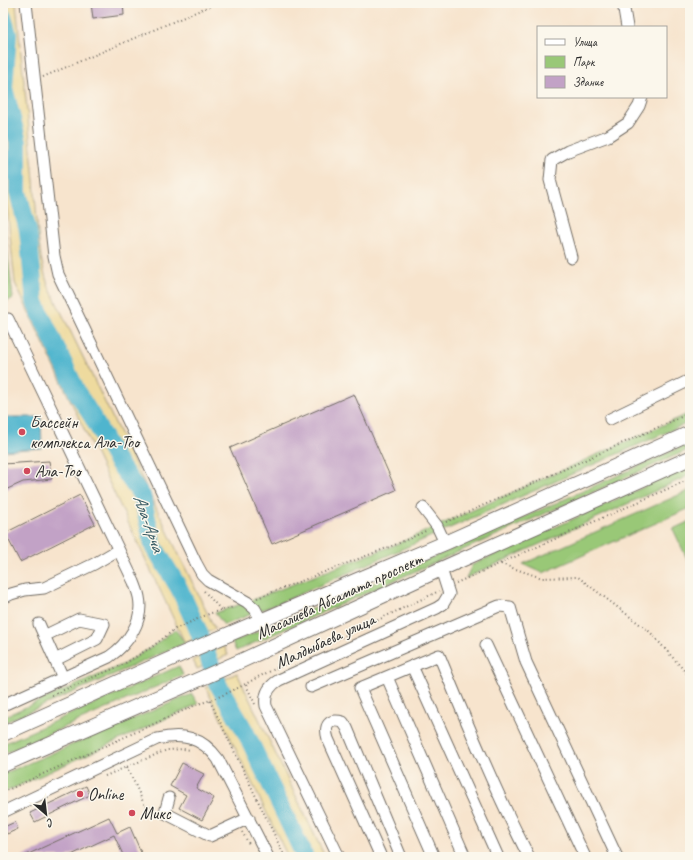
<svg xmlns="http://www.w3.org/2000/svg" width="693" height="860" font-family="Caveat,sans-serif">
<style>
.green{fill:#99c877;stroke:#627a51}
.sand{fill:#eeda9e;stroke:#8c8264}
.water{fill:#4fb5ce;stroke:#3d707c}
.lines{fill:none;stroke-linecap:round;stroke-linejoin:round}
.river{stroke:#4fb5ce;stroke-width:18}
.building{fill:#c2a2c6}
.minor-casing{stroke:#726c64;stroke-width:13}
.major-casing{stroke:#726c64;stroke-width:16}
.path{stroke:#726c64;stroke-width:2;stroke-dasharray:1 3;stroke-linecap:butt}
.minor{stroke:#fff;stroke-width:11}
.major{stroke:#fff;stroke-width:14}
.poi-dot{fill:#d1495b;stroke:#fbf7ec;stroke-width:1.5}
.labels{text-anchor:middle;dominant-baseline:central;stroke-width:3;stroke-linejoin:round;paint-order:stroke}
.poi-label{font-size:17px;fill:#2b2b2b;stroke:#fbf7ec;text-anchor:start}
.street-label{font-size:17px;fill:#2b2b2b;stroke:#fbf7ec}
.water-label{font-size:18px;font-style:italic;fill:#385b64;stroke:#fbf7ec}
</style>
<rect width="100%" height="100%" fill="#fbf7ec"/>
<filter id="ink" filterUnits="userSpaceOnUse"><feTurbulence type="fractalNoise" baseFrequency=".025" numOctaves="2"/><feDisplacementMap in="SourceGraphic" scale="8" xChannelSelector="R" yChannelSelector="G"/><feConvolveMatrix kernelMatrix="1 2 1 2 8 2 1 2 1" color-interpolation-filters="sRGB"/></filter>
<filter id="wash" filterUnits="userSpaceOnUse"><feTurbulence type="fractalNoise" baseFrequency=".012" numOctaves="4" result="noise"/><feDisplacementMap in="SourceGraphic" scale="16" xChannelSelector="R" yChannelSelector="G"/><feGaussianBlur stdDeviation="0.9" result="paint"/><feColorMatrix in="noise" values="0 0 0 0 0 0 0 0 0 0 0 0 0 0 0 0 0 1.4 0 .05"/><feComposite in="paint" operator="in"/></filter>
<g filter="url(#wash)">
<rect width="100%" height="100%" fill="#f7e4cd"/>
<path class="green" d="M3 214 13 298 3 304Z
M690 413V422L289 599 224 625 215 613 247 602 397 544Z
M690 443V449L236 651 232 642C386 580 538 511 690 443Z
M690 466V475L466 578 472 565Z
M690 490V508L543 573 523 564Z
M690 521V563H689L673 529Z
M175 629 185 643 3 723V717L122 665 152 647Z
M179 666 183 675 3 754V744Z
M192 694 198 704 3 793V774Z"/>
<path class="sand" d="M3 3H16C21 59 28 114 33 170 37 206 36 251 48 285L215 629 185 643 15 283 3 169Z
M224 646 228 655 197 669 193 660Z
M237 673 325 857H288L206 688Z"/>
<path class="water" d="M3 417H41L42 448 3 451Z"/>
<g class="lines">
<path class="river" d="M3 17 8 34 4 88 18 142V192L28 231 35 302 78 394 93 418 116 460 142 496 153 545 179 588 198 630 219 686 245 731 305 857"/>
</g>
<g id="blocks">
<path class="building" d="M91 3H123L124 15 93 19Z
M354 394 396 490 272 544 230 448Z
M49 461 52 479 23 482 3 491V464Z
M80 495 95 524 20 562 5 533Z
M182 763 204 774 196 788 214 798 202 820 179 808 186 795 170 786Z
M86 786 90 795 35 822 30 813Z
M109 817 117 833 130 827 143 857H124L114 835 67 857H22Z
M15 822 18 829 7 834 4 827Z"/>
</g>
</g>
<g filter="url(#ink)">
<use href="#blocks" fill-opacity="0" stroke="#726c64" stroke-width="1"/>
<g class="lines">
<g class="minor-casing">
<path id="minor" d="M26 3 54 256 58 274 196 563 202 574 208 580 247 602 255 609 261 620
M623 3 627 27
M571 257 550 180 552 160 568 151 608 136 628 123 639 106 642 97
M610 419 690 380
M423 508 437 526 445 543
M3 598 11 594 25 590 44 588 94 564 118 550
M39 624 63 678
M44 636 79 619 104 624 97 639 55 660
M486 645 585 857
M412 666 498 857
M387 677 465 857
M311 687 499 606 510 607 526 662 617 857
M3 705 109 657C128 644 144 621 139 597 138 592 136 587 134 582L8 319
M169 798 165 813 210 836 249 818
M3 812 157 739C183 733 202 737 218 759L268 857
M339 857 266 706C264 694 269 686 279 680L437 608 443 604 449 594 441 569
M381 857 328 739C324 726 328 718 343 722L347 728 401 857
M434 857 360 688 439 655C467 724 495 791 529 857"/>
</g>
<g class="major-casing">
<path id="major" d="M3 734 175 657 445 543 690 433
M3 765 241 661 441 569 690 458"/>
</g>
<path class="path" d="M43 77 217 3
M446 522 690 413
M501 564 542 578 578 577 650 632 690 677
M456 583 690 479
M204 591 222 611
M257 598 397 544 428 530
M246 685 255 704
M52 695 122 665 152 647 175 629 211 613 234 607
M210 701 285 857
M127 767 145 806 157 810
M105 776 167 750 183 749 191 750
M3 792 198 704C219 698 239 688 258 677L439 591
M242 832 249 844"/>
<use href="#minor" class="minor"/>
<use href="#major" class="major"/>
</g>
</g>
<g class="poi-dot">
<circle cx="22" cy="432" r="4"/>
<circle cx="27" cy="471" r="4"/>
<circle cx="80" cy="794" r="4"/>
<circle cx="132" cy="813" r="4"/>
</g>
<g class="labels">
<g class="poi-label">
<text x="30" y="422">Бассейн<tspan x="30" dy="20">комплекса Ала-Тоо</tspan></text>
<text x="35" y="471">Ала-Тоо</text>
<text x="88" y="794">Online</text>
<text x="140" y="813">Микс</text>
</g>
<g class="street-label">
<text transform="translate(339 596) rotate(-25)">Масалиева Абсамата проспект</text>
<text transform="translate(325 641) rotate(-25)">Малдыбаева улица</text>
</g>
<g class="water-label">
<text transform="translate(149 523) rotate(70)">Ала-Арча</text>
</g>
</g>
<rect width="693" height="860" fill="none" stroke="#fbf7ec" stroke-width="16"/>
<rect x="537" y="26" width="130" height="72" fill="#fbf7ec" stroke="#a8a59f"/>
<rect x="545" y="39" width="20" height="6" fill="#ffffff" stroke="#a8a59f"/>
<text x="573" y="46" font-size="12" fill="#2b2b2b">Улица</text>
<rect x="545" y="56" width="20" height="12" fill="#99c877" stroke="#a8a59f"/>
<text x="573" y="66" font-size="12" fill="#2b2b2b">Парк</text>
<rect x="545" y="76" width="20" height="12" fill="#c2a2c6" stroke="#a8a59f"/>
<text x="573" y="86" font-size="12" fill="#2b2b2b">Здание</text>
<g transform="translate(46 814) rotate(152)" stroke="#fbf7ec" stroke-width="3" paint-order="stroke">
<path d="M0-3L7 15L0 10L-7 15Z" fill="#2b2b2b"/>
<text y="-6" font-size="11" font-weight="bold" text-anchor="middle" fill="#2b2b2b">С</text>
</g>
</svg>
